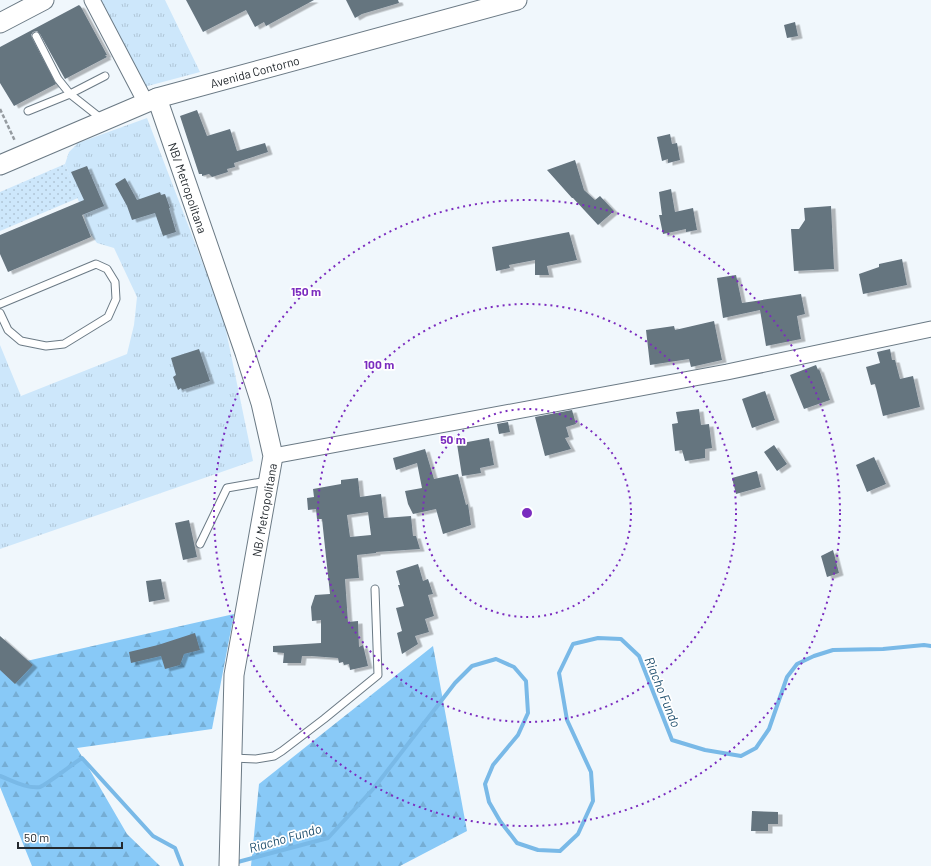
<svg xmlns="http://www.w3.org/2000/svg" width="931" height="866" font-family="Barlow,sans-serif">
<style>
.grass{fill:url(#grass-tufts)}
.forest{fill:url(#forest-firs)}
.park{fill:url(#park-dots)}
.lines{fill:none;stroke-linecap:round;stroke-linejoin:round}
.stream{stroke:#79b9e7;stroke-width:4}
.building{fill:#65747f;fill-rule:evenodd;filter:url(#shadow)}
.service-casing{stroke:#6b7a85;stroke-width:9}
.minor-casing{stroke:#6b7a85;stroke-width:17}
.tertiary-casing{stroke:#6b7a85;stroke-width:21}
.path{stroke:#959ba0;stroke-width:2.5;stroke-dasharray:4 2;stroke-linecap:butt}
.service{stroke:#fff;stroke-width:7}
.minor{stroke:#fff;stroke-width:15}
.tertiary{stroke:#fff;stroke-width:19}
.ring{fill:none;stroke:#7b2cbf;stroke-width:2;stroke-dasharray:2 4}
.labels{text-anchor:middle;dominant-baseline:central;stroke-width:3.5;stroke-linejoin:round;paint-order:stroke}
.street-label{font-size:12px;fill:#242a2f;stroke:#fff}
.water-label{font-size:13px;font-style:italic;fill:#1d4e6d;stroke:#fff}
.centre{fill:#7b2cbf;stroke:#fff;stroke-width:2}
.ring-label{font-size:12px;text-anchor:middle;font-weight:bold;fill:#7b2cbf;stroke:#fff;stroke-width:3.5;stroke-linejoin:round;paint-order:stroke}
</style>
<defs>
<pattern id="grass-tufts" width="24" height="20" patternUnits="userSpaceOnUse"><rect width="24" height="20" fill="#cde7fb"/><path d="M3 7l-1-3M5 7V3M7 7l1-3M15 17l-1-3M17 17v-4M19 17l1-3" fill="none" stroke="#b0c6d7"/></pattern>
<pattern id="forest-firs" width="22" height="20" patternUnits="userSpaceOnUse"><rect width="22" height="20" fill="#88c9f7"/><path d="M5 1l3.5 6h-7zM16 11l3.5 6h-7z" fill="#75add4"/></pattern>
<pattern id="park-dots" width="8" height="8" patternUnits="userSpaceOnUse"><rect width="8" height="8" fill="#cde7fb"/><path d="M2 2h.1M6 6h.1" fill="none" stroke="#b0c6d7" stroke-width="1.8" stroke-linecap="round"/></pattern>
<filter id="shadow"><feDropShadow dx="4.5" dy="2.5" stdDeviation="0" flood-color="#0004"/></filter>
</defs>
<rect width="100%" height="100%" fill="#f0f7fc"/>
<path class="grass" d="M98 0H165L200 72 144 87Z
M147 118 223 316 253 461 0 549V345L21 396 127 354 134 325 137 297 114 248 97 243 88 231 83 213 65 164 69 152 78 143Z"/>
<path class="forest" d="M234 614 212 729 77 748 127 834 160 866H32L0 787V667Z
M433 646 467 831 400 866H251L259 784Z"/>
<path class="park" d="M65 164 78 198 0 231V192Z"/>
<g class="lines">
<path class="stream" d="M0 776C11 780 27 789 40 787 46 785 74 763 82 758L153 836 175 848 182 866
M234 863 328 838 374 788 455 683 472 666 496 659 514 667 526 681 528 713 518 735 493 765 485 784 489 802 500 821 517 843 538 850 560 851 578 834 593 801 591 772 567 720 559 673 573 644 598 638 621 639 639 656 672 740 705 750 741 756 756 748 769 729 787 677 797 664 814 656 833 650 883 649 924 645 931 646"/>
</g>
<path class="building" d="M186 0H314L266 26 264 22 255 27 246 10 203 32Z
M346 0H398L399 3 362 14 355 18Z
M79 5 81 7 88 20 107 55H105L107 57 65 79 40 34 37 31 33 32 31 35 32 38 56 84 14 106 0 83V47Z
M795 22 798 36 787 38 784 25Z
M197 110 207 136 230 129 237 151 265 143 268 152 234 163 235 167 227 169 228 172 212 177 209 174 202 176V174H199L180 116Z
M670 134 672 144 677 143 680 160 668 163V159L662 161 657 137Z
M575 160 584 190 595 200 600 196 614 211 598 225 573 198H572L547 170Z
M87 166 104 206 82 215 91 237 8 272 0 254V235L84 200 71 172Z
M125 178 137 200 160 192 161 195 165 194 170 208H169L176 232 163 236 155 213 132 220 127 206 115 184Z
M671 189 675 212 693 208 697 230 686 232V229L663 234 659 215H662L659 192Z
M831 206 834 269 794 271 791 229H799L805 220 804 208Z
M569 232 577 260 547 266 549 275H535V260L509 265 510 268 496 271 492 247Z
M902 259 907 285 863 294 859 274 879 267V264Z
M736 275 742 303 801 294 805 314 797 316 801 339 766 346 760 310 723 318 717 278Z
M714 321 722 360 691 367 689 359 650 365 646 330 674 326 675 330Z
M199 349 210 381 182 390 181 388 178 390 173 377 176 375 171 358Z
M890 349 892 360H895L900 379 913 376 920 407 883 416 875 384 871 385 866 367 880 363 877 352Z
M816 365 818 370 819 369 830 400 804 409 790 375Z
M765 391 775 420 752 428 742 399Z
M699 409 701 425 709 424 712 448 705 449V458L685 461 682 450 675 451 672 424 678 423 676 412Z
M572 410 576 424 566 427 569 437 565 438 571 449 545 456 535 417Z
M508 422 510 432 499 434 497 424Z
M489 438 494 465 480 468 481 473 462 476 457 444Z
M774 445 787 464 777 471 764 452Z
M425 449 434 479 458 474 466 505 468 504 471 525 443 534 436 509 413 514 408 504 405 491 422 488 417 463 396 470 393 458Z
M874 457 886 484 867 492 856 465Z
M757 471 761 487 736 494 732 478Z
M358 478 360 497 381 494 384 518 411 516 413 536H416L420 549 376 552V553L357 555 359 578 345 579 348 622 358 621 359 647 363 645 368 666 350 670 349 664 344 665 343 662 339 663 338 658 311 656H302L301 663H283L284 653 273 652V646L321 643V620L312 621 311 607 315 595 330 594 322 519H317L316 509 308 510 307 498 314 497 313 489 341 484V480ZM368 512 371 535 350 537 347 515Z
M189 520 197 557 183 560 175 523Z
M833 550 839 573 827 577 821 556Z
M418 564 423 581 428 579 433 594 428 595 434 616 425 619 429 632 415 636 418 644 402 654 397 633 402 631 396 608 404 606 398 585H400L396 571Z
M161 579 165 599 149 602 146 581Z
M195 633 200 650 184 654 180 665 165 669 161 656 131 663 129 652 158 645Z
M0 636 33 665 15 684 0 670Z
M752 811 778 812V824H768V831H751Z"/>
<g class="lines">
<g class="service-casing">
<path id="service" d="M36 36 58 79 70 94 103 120
M28 111 70 94 105 76
M0 304 96 264 107 269 115 282 116 299 108 317 64 344 46 346 21 341 8 330 0 313
M200 544 227 488 267 481
M232 758 256 759 274 756 282 751 324 719 378 675 375 589"/>
</g>
<g class="minor-casing">
<path id="minor" d="M92 0 146 103
M273 456 727 372 931 329"/>
</g>
<g class="tertiary-casing">
<g id="tertiary">
<path d="M0 23 44 0"/>
<path id="s1" d="M157 98 245 353 261 403 273 456 234 675 229 866"/>
<path id="s2" d="M0 165 157 98 517 0"/>
</g>
</g>
<path class="path" d="M0 109 15 141"/>
<use href="#service" class="service"/>
<use href="#minor" class="minor"/>
<use href="#tertiary" class="tertiary"/>
</g>
<g class="ring">
<circle cx="527" cy="513" r="104"/>
<circle cx="527" cy="513" r="209"/>
<circle cx="527" cy="513" r="313"/>
</g>
<g class="labels">
<g class="street-label">
<text stroke="none"><textPath href="#s2" startOffset="272">Avenida Contorno</textPath></text>
<text stroke="none"><textPath href="#s1" startOffset="95">NB/ Metropolitana</textPath></text>
<text transform="translate(264 510) rotate(-80)">NB/ Metropolitana</text>
</g>
<g class="water-label">
<text transform="translate(663 692) rotate(68)">Riacho Fundo</text>
<text transform="translate(285 838) rotate(-16)">Riacho Fundo</text>
</g>
</g>
<circle cx="527" cy="513" r="6" class="centre"/>
<g class="ring-label">
<text x="306" y="296">150 m</text>
<text x="379" y="369">100 m</text>
<text x="453" y="444">50 m</text>
</g>
<path d="M18 842v6h104v-6" fill="none" stroke="#242a2f" stroke-width="2"/>
<text x="24" y="842" font-size="12" fill="#242a2f" stroke="#ffffff" stroke-width="3" paint-order="stroke">50 m</text>
</svg>
